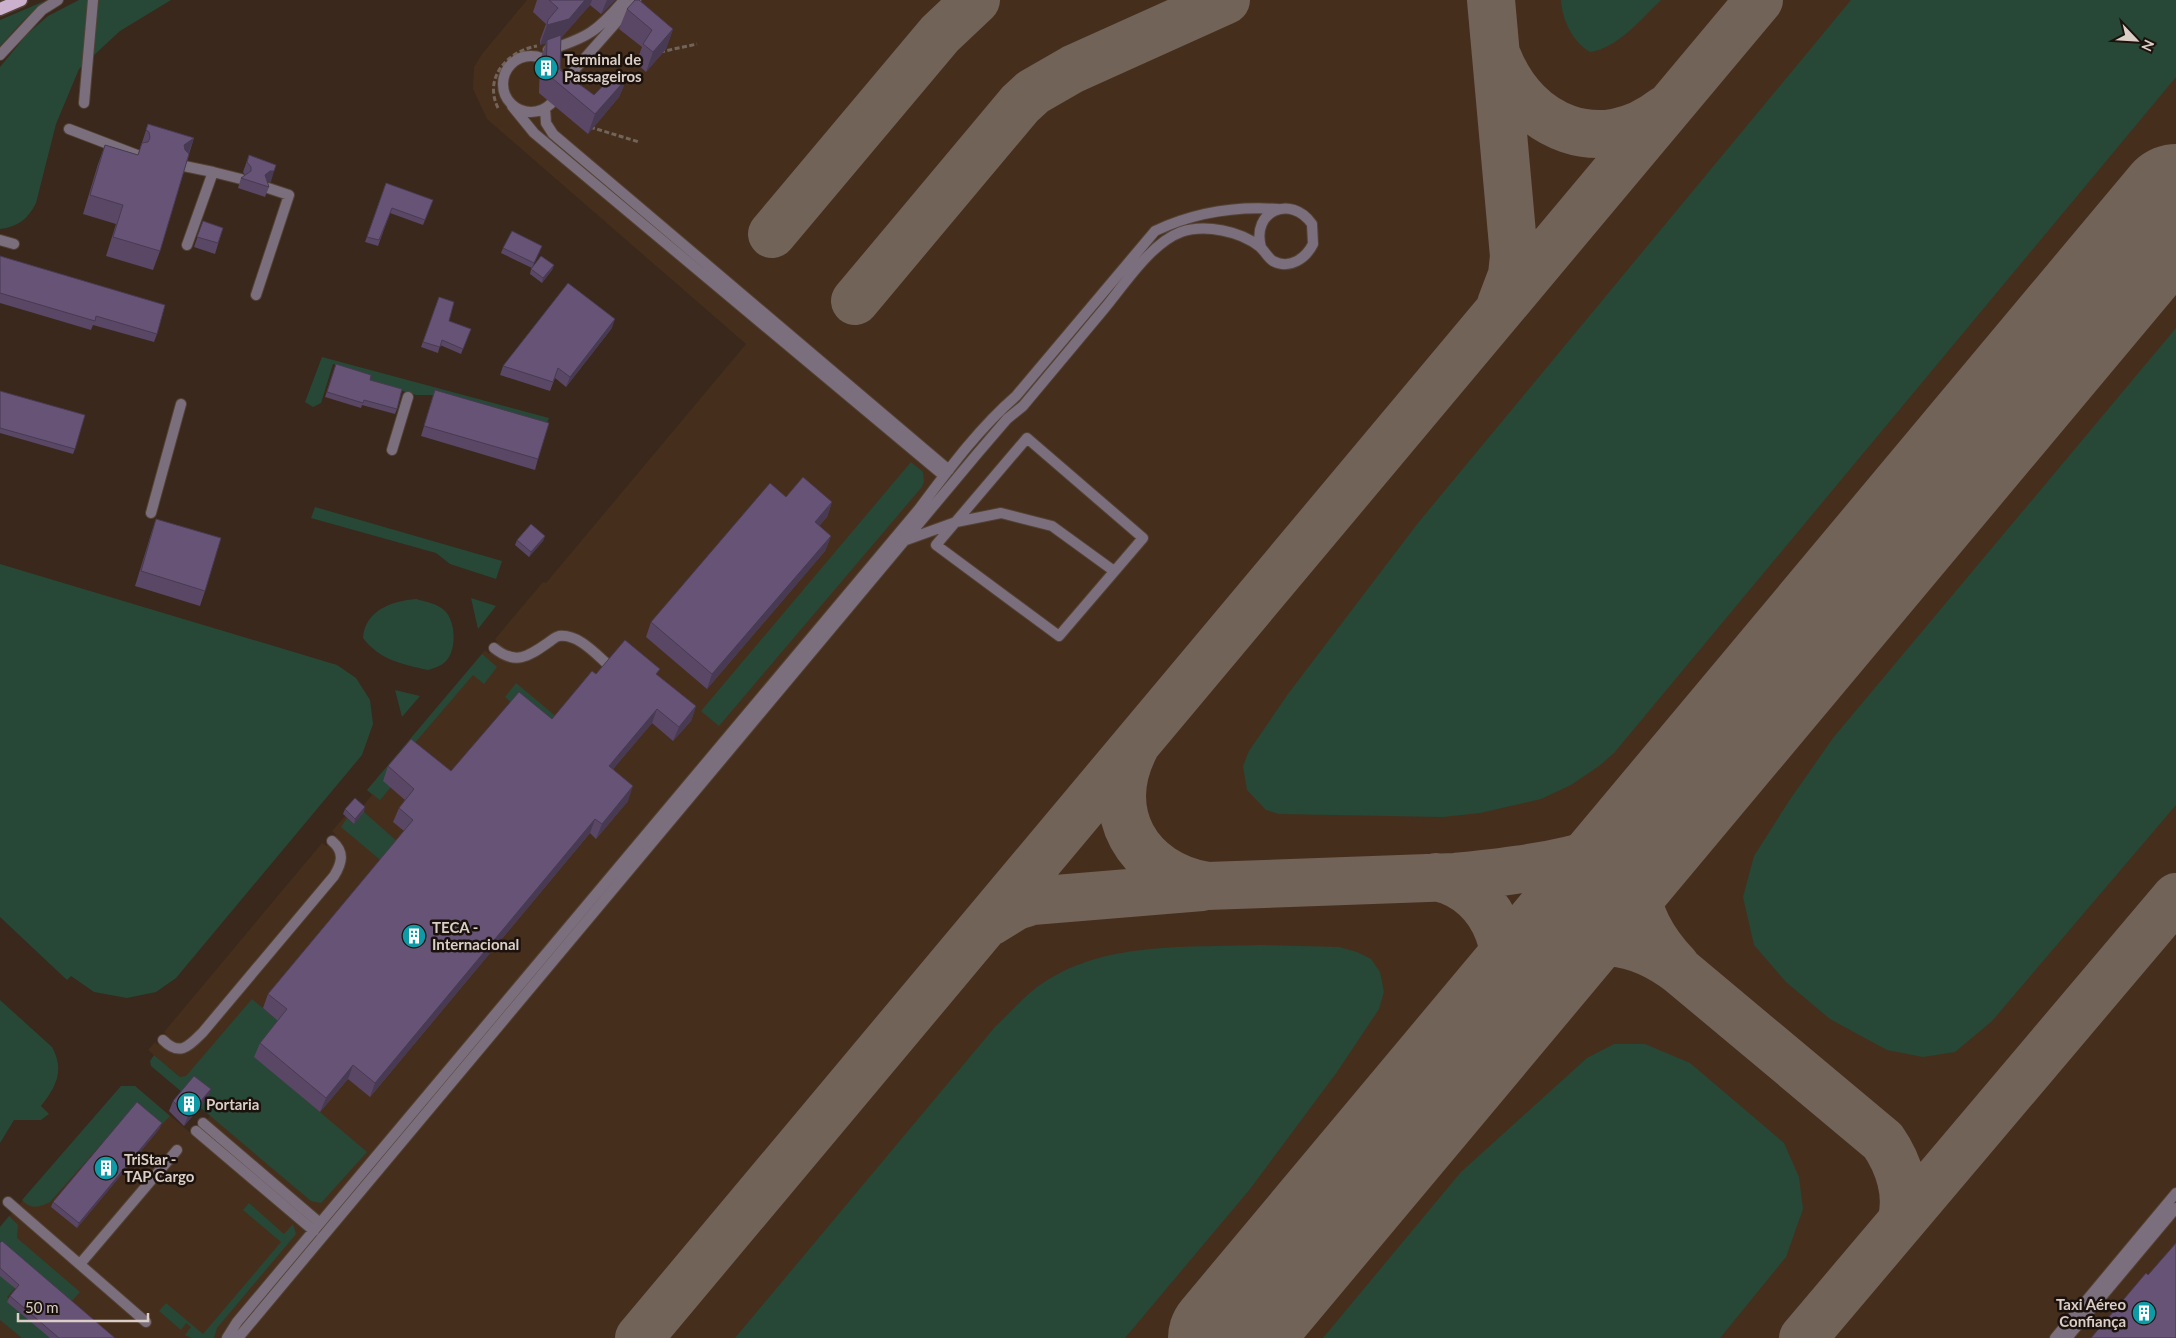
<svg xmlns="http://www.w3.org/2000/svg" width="2176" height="1338" font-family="Lato,sans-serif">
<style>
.built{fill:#462e1d}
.green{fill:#274836}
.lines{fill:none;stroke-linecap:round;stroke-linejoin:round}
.taxiway{stroke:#726358;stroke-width:48}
.runway{stroke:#726358;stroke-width:118}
.service-casing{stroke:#534336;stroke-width:12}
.minor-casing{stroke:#534336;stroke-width:12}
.primary-casing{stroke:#534336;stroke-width:15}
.path{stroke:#736459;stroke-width:3;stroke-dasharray:5 2.5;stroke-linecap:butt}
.service{stroke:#7c6f7d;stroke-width:10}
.minor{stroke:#7c6f7d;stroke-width:10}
.primary{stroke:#ccb1ce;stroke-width:12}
.wall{fill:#594765}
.shaded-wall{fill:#483a52}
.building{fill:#675375;stroke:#483a52}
.labels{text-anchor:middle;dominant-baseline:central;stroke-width:5;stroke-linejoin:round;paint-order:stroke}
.poi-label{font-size:15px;font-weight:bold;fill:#dacec6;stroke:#1b120d;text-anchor:start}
</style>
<rect width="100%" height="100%" fill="#39281b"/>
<path class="built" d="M527 0H2176V1338H0V1227L121 1086H135L193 1135 217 1108 148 1050 155 1042 158 1045 167 1035 164 1032 322 843 327 846 336 835 332 831 345 816 362 807 372 795 367 790 485 650 489 654 498 643 495 639 543 582 546 583 746 344 487 119 473 89 474 67 482 54Z"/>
<path class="green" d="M47 0 23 21 0 46V20Z
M79 0H171L120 31 79 69 56 124 36 203C28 219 18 227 0 229V67L27 34 48 16Z
M1561 0H1661C1641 19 1618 48 1590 52 1573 42 1562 20 1561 0Z
M1851 0H2176V77L1614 753 1599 766 1571 785 1541 799 1480 813 1443 817 1279 814 1266 810 1247 790 1243 766 1249 751 1288 694 1418 523Z
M2176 328V805L1992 1021 1955 1052 1923 1057 1887 1050 1830 1019 1786 982 1754 945 1743 897 1754 856 1789 801 1833 738Z
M322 357 549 418 545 429 431 395H416L368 381V374L333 364 321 403 313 407 305 402Z
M911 462 923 472 924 482 921 488 719 726 701 711Z
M315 507 502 561 496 579 450 564 436 553 311 518Z
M0 564 337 665 356 678 370 700 373 724 362 755 176 978 156 992 127 998 94 992 71 976 67 980 0 917Z
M471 598 496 606 478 629Z
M416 599C426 602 437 603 445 611 456 622 457 651 445 662 441 666 434 668 428 670 401 664 380 660 363 638 365 610 392 601 416 599Z
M482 654 497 667 484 684 473 675 383 780 391 787 380 800 367 790Z
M516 683 559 719 547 733 505 697Z
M395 690 420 696 402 717Z
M364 812 400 844 384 863 341 827 347 818 354 824Z
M1260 945 1339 947 1357 952 1371 959 1380 972 1384 992 1379 1009 1337 1072 1250 1189 1125 1338H735L995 1027C1007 1016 1018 1003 1031 992 1094 940 1184 948 1260 945Z
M252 999 282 1024 255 1057 367 1152 321 1203 311 1201 151 1066 150 1061 154 1055 180 1077 186 1076Z
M0 1000 52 1047C65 1070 56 1087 41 1106L49 1114 41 1120H14L0 1143Z
M1614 1044H1645L1690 1063 1784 1143 1799 1177 1803 1209 1786 1257 1720 1338H1323L1461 1172 1587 1058Z
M121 1086H135L170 1116 161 1125 136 1105 50 1202C40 1207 31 1210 22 1200Z
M249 1203 284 1234 293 1224 296 1234 217 1328 214 1338H191L185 1335 191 1327 186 1323 181 1330 159 1311 166 1303 203 1334 281 1242 243 1210Z
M9 1216 18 1225 17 1238 80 1292 71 1302 32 1269 7 1297 53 1338H22L0 1320V1227Z"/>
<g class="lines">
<path class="taxiway" d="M1491 0 1514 256 1512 275 1501 304
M1498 58C1526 129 1601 159 1664 110
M772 234 940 34 976 0
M855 301 1020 104 1033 92 1073 69 1226 0
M1135 747C1101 812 1137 874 1207 886L1455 877C1502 872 1553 867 1599 852 1621 845 1641 832 1660 819
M1660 819C1655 828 1648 837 1644 846 1624 891 1645 933 1676 966
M1436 877C1499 890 1522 965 1491 1017
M990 922 1016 906 1032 901 1202 887
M1482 1033C1500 1012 1520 984 1540 966 1585 928 1638 939 1681 972L1883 1141C1899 1164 1909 1195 1901 1222
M639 1338 1759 0
M1803 1338 2176 897"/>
<path class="runway" d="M1227 1338 2176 203"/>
<g class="service-casing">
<path id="service" d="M548 50C587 38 598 31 624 0
M503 84a28 28 0 1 1 56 0a28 28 0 1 1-56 0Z
M561 85 636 0
M84 103 93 0
M512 106 534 133 944 476
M545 108 546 123 553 134 949 470
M69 129 137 155
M184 166 213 172 187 245
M213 172 241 179
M256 295 289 195 268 188
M1027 438 1143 538 1059 636 936 545Z
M392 450 408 397
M151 513 181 404
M906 540 956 522 1001 513 1052 526 1114 571
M494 648C516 666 529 656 549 642 552 640 555 637 559 636 577 634 593 651 605 662
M163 1040C180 1057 189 1046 203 1032L334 876C342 863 345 852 332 841
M203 1123 320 1223
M196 1131 314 1231
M8 1202 146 1322
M80 1264 177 1150
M227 1338 237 1322 919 509C949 469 979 428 1016 396L1155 231C1193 213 1236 206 1278 209
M238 1338 977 454 1007 419 1023 406C1050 374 1077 341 1104 309 1124 285 1151 243 1181 232 1205 224 1241 231 1260 247 1265 251 1267 257 1273 261 1290 270 1306 258 1313 244L1312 224C1291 194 1251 211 1261 247
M2055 1338 2176 1193
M2067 1338 2176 1208"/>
</g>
<g class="minor-casing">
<path id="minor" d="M0 55 42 10 58 0
M0 240 14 244"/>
</g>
<g class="primary-casing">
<path id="primary" d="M0 9 21 0"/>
</g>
<path class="path" d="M660 52 697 44
M498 108C483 77 508 51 537 46
M590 127 639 142"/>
<use href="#service" class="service"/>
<use href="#minor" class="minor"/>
<use href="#primary" class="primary"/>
</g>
<path class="wall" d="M537 0H615L601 14 590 5 561 38 560 70 594 95 627 78 619 97 588 134 539 93 540 60 546 43 540 45V40L546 24 533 12Z
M627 9 673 29 666 49 646 72 636 63 642 47 619 29Z
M148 124 194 138 189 154 160 251 153 270 106 256 116 224 83 214 98 164 105 145 138 155Z
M249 155 271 182 267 181 269 187 265 197 238 188 241 178 245 175 243 172Z
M386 183 433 200 423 225 390 213 378 246 365 242Z
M203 221 223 228 215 254 194 247Z
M503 248 540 251 532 268 501 253Z
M0 256 157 334 154 342 93 325 91 330 0 303Z
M554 265 552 270 542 283 530 274 531 269Z
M439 297 449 321 471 329 461 354 440 345 438 353 421 347Z
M612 328 566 387 555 378 550 391 500 375 503 366Z
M336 364 370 380 397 409 395 414 362 405 361 408 325 397Z
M435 390 538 459 535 470 421 436Z
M0 391 75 449 73 454 0 433Z
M786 497 832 502 827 517 819 526 831 536 825 551 707 689 646 637 651 622Z
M156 519 205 591 200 606 135 586 151 534Z
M545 536 543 541 529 557 515 545 517 540Z
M596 674 657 675 696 706 691 721 673 741 652 723 613 769 628 801 596 839 590 833 370 1097 348 1079 320 1112 254 1057 260 1043 278 1021 263 1008 268 994 404 831 393 822 399 808 405 800 383 781 388 766 451 771 552 719Z
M345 809 364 812 354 824 343 814Z
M211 1089 207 1099 184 1126 169 1111 173 1101Z
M160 1128 77 1228 51 1207 53 1202Z
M0 1243 115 1338H50L7 1302 10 1296 16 1289 0 1276Z"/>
<path class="shaded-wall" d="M585 0H592L590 5 561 38 547 40 546 43 540 45 547 25Z
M607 0H615L601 14Z
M673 29 666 49 646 72 653 52Z
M627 78 619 97 588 134 595 114Z
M194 138 187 157 177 164 184 145Z
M270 171H274L271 182 266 181 262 185 265 175Z
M554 265 552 270 542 283 543 278Z
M615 319 612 328 566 387 570 377Z
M832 502 827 517 809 537 815 522Z
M545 536 543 541 529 557 531 552Z
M831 536 825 551 707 689 712 674Z
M696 706 691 721 673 741 679 727Z
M657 709 652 723 604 780 609 766Z
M633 786 628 801 596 839 602 824Z
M365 807 364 812 354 824 355 819Z
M595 819 590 833 370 1097 375 1083Z
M353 1065 348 1079 320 1112 326 1098Z
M211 1089 207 1099 184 1126 188 1116Z
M162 1123 160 1128 77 1228 79 1223Z"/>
<path class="building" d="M549 0H585L569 19 547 25 548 20 558 8Z
M635 0H639L673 29 653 52 643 44 652 30 627 9Z
M561 35 560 70 594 95 618 70 627 78 595 114 546 73 547 40Z
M148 124 194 138 184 145 185 150 189 154 160 251 113 237 123 205 90 195 105 145 138 155 142 143 148 142 150 138 149 132 146 130Z
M249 155 276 165 274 171H270L265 175 269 187 241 178 251 171V167L247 162Z
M386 183 433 200 425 220 392 208 379 240 367 237Z
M203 221 223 228 218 243 197 237Z
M512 231 542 246 534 263 503 248Z
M0 256 165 305 157 334 96 316 95 321 0 293Z
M541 256 554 265 543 278 531 269Z
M568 283 615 319 570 377 558 368 553 382 503 366Z
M439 297 454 302 449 321 471 329 463 349 442 340 440 347 423 342Z
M336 364 371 375 370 380 402 389 397 409 364 400 363 403 327 392Z
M435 390 549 423 538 459 424 426Z
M0 391 85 415 75 449 0 428Z
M803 477 832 502 815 522 831 536 712 674 651 622 770 483 786 497Z
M156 519 221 538 205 591 141 571Z
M531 524 545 536 531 552 517 540Z
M625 640 660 669 656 674 696 706 679 727 657 709 609 766 633 786 602 824 595 819 375 1083 353 1065 326 1098 260 1043 287 1009 268 994 413 820 399 808 414 789 388 766 411 739 451 771 519 692 552 719 592 671 596 674Z
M355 798 365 807 355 819 345 809Z
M194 1076 211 1089 188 1116 173 1101Z
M137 1102 162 1123 79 1223 53 1202Z
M2 1241 115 1338H59L10 1296 19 1285 0 1268V1243Z
M2176 1243V1338H2091L2146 1273 2148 1275Z"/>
<defs>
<g id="building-disc" transform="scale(1.25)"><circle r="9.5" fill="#0f9aa8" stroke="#1b120d"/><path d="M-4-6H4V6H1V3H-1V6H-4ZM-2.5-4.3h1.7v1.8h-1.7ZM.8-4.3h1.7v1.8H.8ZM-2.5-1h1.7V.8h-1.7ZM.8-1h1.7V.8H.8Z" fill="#fff"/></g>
</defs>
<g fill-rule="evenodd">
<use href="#building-disc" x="546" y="68"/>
<use href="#building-disc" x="414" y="936"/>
<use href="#building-disc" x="189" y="1104"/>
<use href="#building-disc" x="106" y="1168"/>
<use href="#building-disc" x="2144" y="1313"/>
</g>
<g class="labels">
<g class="poi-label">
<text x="564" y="59">Terminal de<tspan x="564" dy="17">Passageiros</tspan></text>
<text x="432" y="927">TECA -<tspan x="432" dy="17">Internacional</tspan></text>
<text x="206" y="1104">Portaria</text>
<text x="124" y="1159">TriStar -<tspan x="124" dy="17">TAP Cargo</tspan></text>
<text x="2126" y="1304" text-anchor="end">Taxi Aéreo<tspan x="2126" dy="17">Confiança</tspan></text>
</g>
</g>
<g transform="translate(2136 40) rotate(115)" stroke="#1b120d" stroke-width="4" paint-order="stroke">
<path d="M0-4L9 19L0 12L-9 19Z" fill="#dacec6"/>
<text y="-8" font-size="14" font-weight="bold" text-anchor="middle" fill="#dacec6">N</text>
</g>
<path d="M18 1313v8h130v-8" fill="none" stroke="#dacec6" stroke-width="2.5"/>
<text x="25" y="1313" font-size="15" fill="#dacec6" stroke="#1b120d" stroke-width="4" paint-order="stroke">50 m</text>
</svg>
